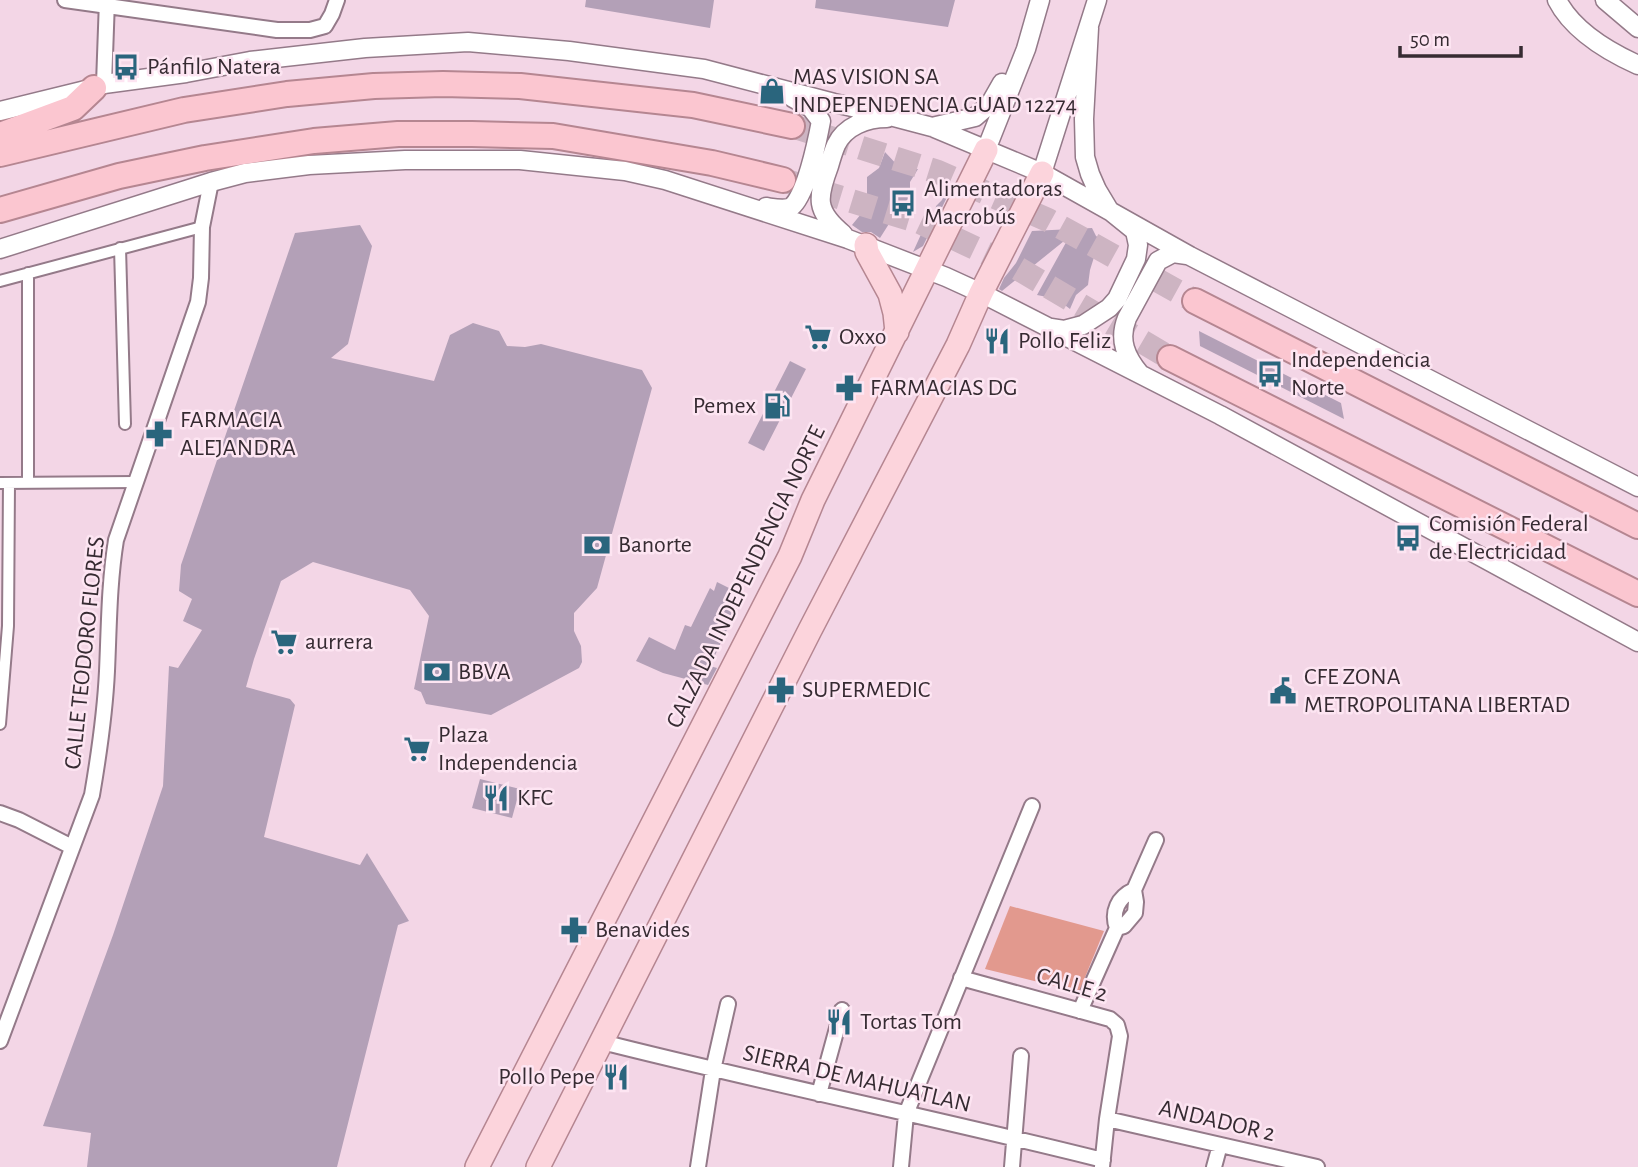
<svg xmlns="http://www.w3.org/2000/svg" width="1638" height="1167" font-family="'Alegreya Sans',sans-serif">
<style>
.green{fill:#e2998e}
.building{fill:#b3a0b7}
.lines{fill:none;stroke-linecap:round;stroke-linejoin:round}
.trunk-tunnel{stroke:#cdb4c2;stroke-width:24;stroke-dasharray:24 12;stroke-linecap:butt}
.pedestrian-casing{stroke:#947a89;stroke-width:14}
.minor-casing{stroke:#947a89;stroke-width:18}
.tertiary-casing{stroke:#947a89;stroke-width:21}
.primary-casing{stroke:#b58691;stroke-width:26}
.trunk-casing{stroke:#b58691;stroke-width:28}
.pedestrian{stroke:#fff;stroke-width:10}
.minor{stroke:#fff;stroke-width:14}
.tertiary{stroke:#fff;stroke-width:18}
.primary{stroke:#fcd4dc;stroke-width:23}
.trunk{stroke:#fbc6d0;stroke-width:24}
.labels{text-anchor:middle;dominant-baseline:central;stroke-width:5;stroke-linejoin:round;paint-order:stroke}
.poi-label{font-size:24px;fill:#362b32;stroke:#fde5f2;text-anchor:start}
.street-label{font-size:24px;fill:#362b32;stroke:#fde5f2}
</style>
<rect width="100%" height="100%" fill="#f3d6e6"/>
<path class="green" d="M1010 906 1104 931 1079 992 985 969Z"/>
<path class="building" d="M586 0H714L710 28 585 7Z
M816 0H955L948 27 815 8Z
M885 152 899 167 918 169 910 182V197L899 208 880 238 871 232H862L852 225 861 214 867 196V177L879 168Z
M952 187 923 246 913 252 923 230 929 225V218L935 214 936 206 942 200 945 192Z
M360 225 372 246 348 344 331 358 434 381 450 335 473 323 499 331 507 346 525 347 541 344 642 370 652 388 597 588 574 613V631L581 646 582 662 579 668 491 715 426 704 421 692 414 689 429 616 410 590 313 562 281 581 254 659 246 687 290 699 295 705 264 837 360 865 367 853 409 921 398 925 337 1167H87L91 1133 43 1126 113 935 163 786 169 666 178 668 202 630 183 621 192 599 179 591 181 565 295 233Z
M1092 228 1096 236 1104 241 1095 254 1090 270 1088 285 1076 295 1070 309 1057 299 1037 295 1069 237 1002 291 999 289 1004 278 1016 263 1032 231Z
M1199 331 1341 403 1344 419 1200 346Z
M790 361 806 369 764 451 748 443Z
M717 582 733 590 729 598 739 604 710 666 717 668 708 685 663 673 636 661 649 637 675 650 685 625 691 627 710 588 714 591Z
M480 779 520 789 512 818 472 808Z"/>
<g class="lines">
<path class="trunk-tunnel" d="M792 126 938 172 1048 220 1195 301
M783 180 920 222 1017 268 1170 358"/>
<g class="pedestrian-casing">
<path id="pedestrian" d="M120 248 125 424
M28 273V483
M0 281 202 227
M0 483 137 482
M0 724 8 626 9 483"/>
</g>
<g class="minor-casing">
<path id="minor" d="M65 0 277 30H310L325 26 332 14 337 0
M104 84 107 0
M0 813 19 820 72 847
M1117 928C1111 912 1118 897 1134 890
M961 978 1110 1019 1117 1025 1120 1036 1107 1119 1102 1167
M1080 1011 1117 928 1124 926 1135 913 1136 902 1134 890 1156 840
M0 1041 92 795C99 754 105 713 107 671 109 627 109 583 116 540L198 302 201 278 202 227 211 182
M602 1042C768 1084 936 1118 1103 1160
M819 1094 842 1010
M1107 1119 1317 1167
M698 1167 713 1070 728 1004
M901 1167 906 1114 1032 806
M1012 1167 1021 1056
M1214 1167 1220 1145"/>
</g>
<g class="tertiary-casing">
<path id="tertiary" d="M1557 0C1573 31 1607 51 1638 65
M1605 0 1638 28
M0 111 94 88 104 84 186 73 250 61 365 48 468 42 569 51 704 69 834 103 879 113 932 127 1042 173 1190 256 1638 487
M932 127 975 117 990 104 1002 83
M986 150 1026 49 1040 0
M1042 173 1097 0
M766 207C773 208 782 210 789 208 805 203 818 137 821 121L811 108 793 98
M843 234C815 211 817 198 829 166 831 159 833 152 836 145 845 126 867 118 887 118
M0 249 211 182 245 173 309 165 405 160H520L625 171 665 180 848 239 946 277 981 293 1220 415 1638 642
M1051 328 1064 330 1083 325 1109 308 1117 299 1136 259 1138 245 1135 231 1109 210 1097 190 1090 174 1085 157 1084 119 1089 28
M1140 374C1126 357 1118 340 1127 318L1158 261 1173 253 1187 255"/>
</g>
<g class="primary-casing">
<path id="primary" d="M866 245 867 252 890 294 895 313 897 332
M477 1167 790 556 813 500 986 150
M538 1167 810 630 958 345 981 293 1042 173"/>
</g>
<g class="trunk-casing">
<path id="trunk" d="M0 135 73 108 94 88
M0 154 184 110 287 94 374 86 443 84 520 86 693 105 792 126
M0 210 119 176 205 158 314 141 398 134H472L553 136 712 163 783 180
M1195 301 1638 526
M1170 358 1638 594"/>
</g>
<use href="#pedestrian" class="pedestrian"/>
<use href="#minor" class="minor"/>
<use href="#tertiary" class="tertiary"/>
<use href="#primary" class="primary"/>
<use href="#trunk" class="trunk"/>
</g>
<defs>
<g id="bus-bare" transform="scale(2.1)"><path d="M-5-6H5V4H4V6H2V4H-2V6H-4V4H-5ZM-3.5-4V0h7V-4ZM-3.5 1.2v1.5H-2V1.2ZM2 1.2v1.5H3.5V1.2Z" fill="#2a657d" stroke="#fde5f2" stroke-width="2.5" paint-order="stroke"/></g>
<g id="shop-bare" transform="scale(2.1)"><path d="M-5-2.5h2.3a2.7 3.5 0 0 1 5.4 0H5L5.5 6h-11ZM-1.5-2.5h3a1.5 2.3 0 0 0-3 0Z" fill="#2a657d" stroke="#fde5f2" stroke-width="2.5" paint-order="stroke"/></g>
<g id="supermarket-bare" transform="scale(2.1)"><path d="M-6-5.5h2.5l.6 2H6L4.5 2H-2.5L-4.4-4H-6ZM-1.5 3.2a1.3 1.3 0 1 0 .1 0ZM3 3.2a1.3 1.3 0 1 0 .1 0Z" fill="#2a657d" stroke="#fde5f2" stroke-width="2.5" paint-order="stroke"/></g>
<g id="restaurant-bare" transform="scale(2.1)"><path d="M-5-6h1v4h1v-4h1v4h1v-4h1v5L-1.5 .5V6h-2V.5L-5-1ZM5-6V6H3V1.5H1.5Q1.5-4 5-6Z" fill="#2a657d" stroke="#fde5f2" stroke-width="2.5" paint-order="stroke"/></g>
<g id="pharmacy-bare" transform="scale(2.1)"><path d="M-2-6h4v4h4v4h-4v4h-4v-4h-4v-4h4Z" fill="#2a657d" stroke="#fde5f2" stroke-width="2.5" paint-order="stroke"/></g>
<g id="fuel-bare" transform="scale(2.1)"><path d="M-5.5-6h7V0h2V4h1.3V-2.5L3-4.5l.8-.8L6-3V5H2.5V1h-1V6h-7ZM-4.2-4.7v3.2H.2V-4.7Z" fill="#2a657d" stroke="#fde5f2" stroke-width="2.5" paint-order="stroke"/></g>
<g id="bank-bare" transform="scale(2.1)"><path d="M-6-4H6V4H-6ZM0-2.3a2.3 2.3 0 1 0 0 4.6a2.3 2.3 0 1 0 0-4.6Z" fill="#2a657d" stroke="#fde5f2" stroke-width="2.5" paint-order="stroke"/></g>
<g id="civic-bare" transform="scale(2.1)"><path d="M-.6-6.5H3V-4.5H.6V-3L4-1V1h2V6H-6V1h2V-1L-.6-3ZM-1.2 2.5V6h2.4V2.5Z" fill="#2a657d" stroke="#fde5f2" stroke-width="2.5" paint-order="stroke"/></g>
</defs>
<g fill-rule="evenodd">
<use href="#bus-bare" x="126" y="67"/>
<use href="#shop-bare" x="772" y="91"/>
<use href="#bus-bare" x="903" y="203"/>
<use href="#supermarket-bare" x="818" y="337"/>
<use href="#restaurant-bare" x="997" y="341"/>
<use href="#bus-bare" x="1270" y="374"/>
<use href="#pharmacy-bare" x="849" y="388"/>
<use href="#fuel-bare" x="777" y="406"/>
<use href="#pharmacy-bare" x="159" y="434"/>
<use href="#bus-bare" x="1408" y="538"/>
<use href="#bank-bare" x="597" y="545"/>
<use href="#supermarket-bare" x="284" y="642"/>
<use href="#bank-bare" x="437" y="672"/>
<use href="#pharmacy-bare" x="781" y="690"/>
<use href="#civic-bare" x="1283" y="691"/>
<use href="#supermarket-bare" x="417" y="749"/>
<use href="#restaurant-bare" x="496" y="798"/>
<use href="#pharmacy-bare" x="574" y="930"/>
<use href="#restaurant-bare" x="839" y="1022"/>
<use href="#restaurant-bare" x="616" y="1077"/>
</g>
<g class="labels">
<g class="poi-label">
<text x="147" y="67">Pánfilo Natera</text>
<text x="793" y="77">MAS VISION SA<tspan x="793" dy="28">INDEPENDENCIA GUAD 12274</tspan></text>
<text x="924" y="189">Alimentadoras<tspan x="924" dy="28">Macrobús</tspan></text>
<text x="839" y="337">Oxxo</text>
<text x="1018" y="341">Pollo Feliz</text>
<text x="1291" y="360">Independencia<tspan x="1291" dy="28">Norte</tspan></text>
<text x="870" y="388">FARMACIAS DG</text>
<text x="756" y="406" text-anchor="end">Pemex</text>
<text x="180" y="420">FARMACIA<tspan x="180" dy="28">ALEJANDRA</tspan></text>
<text x="1429" y="524">Comisión Federal<tspan x="1429" dy="28">de Electricidad</tspan></text>
<text x="618" y="545">Banorte</text>
<text x="305" y="642">aurrera</text>
<text x="458" y="672">BBVA</text>
<text x="1304" y="677">CFE ZONA<tspan x="1304" dy="28">METROPOLITANA LIBERTAD</tspan></text>
<text x="802" y="690">SUPERMEDIC</text>
<text x="438" y="735">Plaza<tspan x="438" dy="28">Independencia</tspan></text>
<text x="517" y="798">KFC</text>
<text x="595" y="930">Benavides</text>
<text x="860" y="1022">Tortas Tom</text>
<text x="595" y="1077" text-anchor="end">Pollo Pepe</text>
</g>
<g class="street-label">
<text transform="translate(746 577) rotate(-64)">CALZADA INDEPENDENCIA NORTE</text>
<text transform="translate(85 653) rotate(-84)">CALLE TEODORO FLORES</text>
<text transform="translate(1072 985) rotate(16)">CALLE 2</text>
<text transform="translate(857 1079) rotate(13)">SIERRA DE MAHUATLAN</text>
<text transform="translate(1217 1121) rotate(13)">ANDADOR 2</text>
</g>
</g>
<path d="M1400 46v10h121v-10" fill="none" stroke="#362b32" stroke-width="3.5"/>
<text x="1410" y="46" font-size="21" fill="#362b32" stroke="#fde5f2" stroke-width="5" paint-order="stroke">50 m</text>
</svg>
